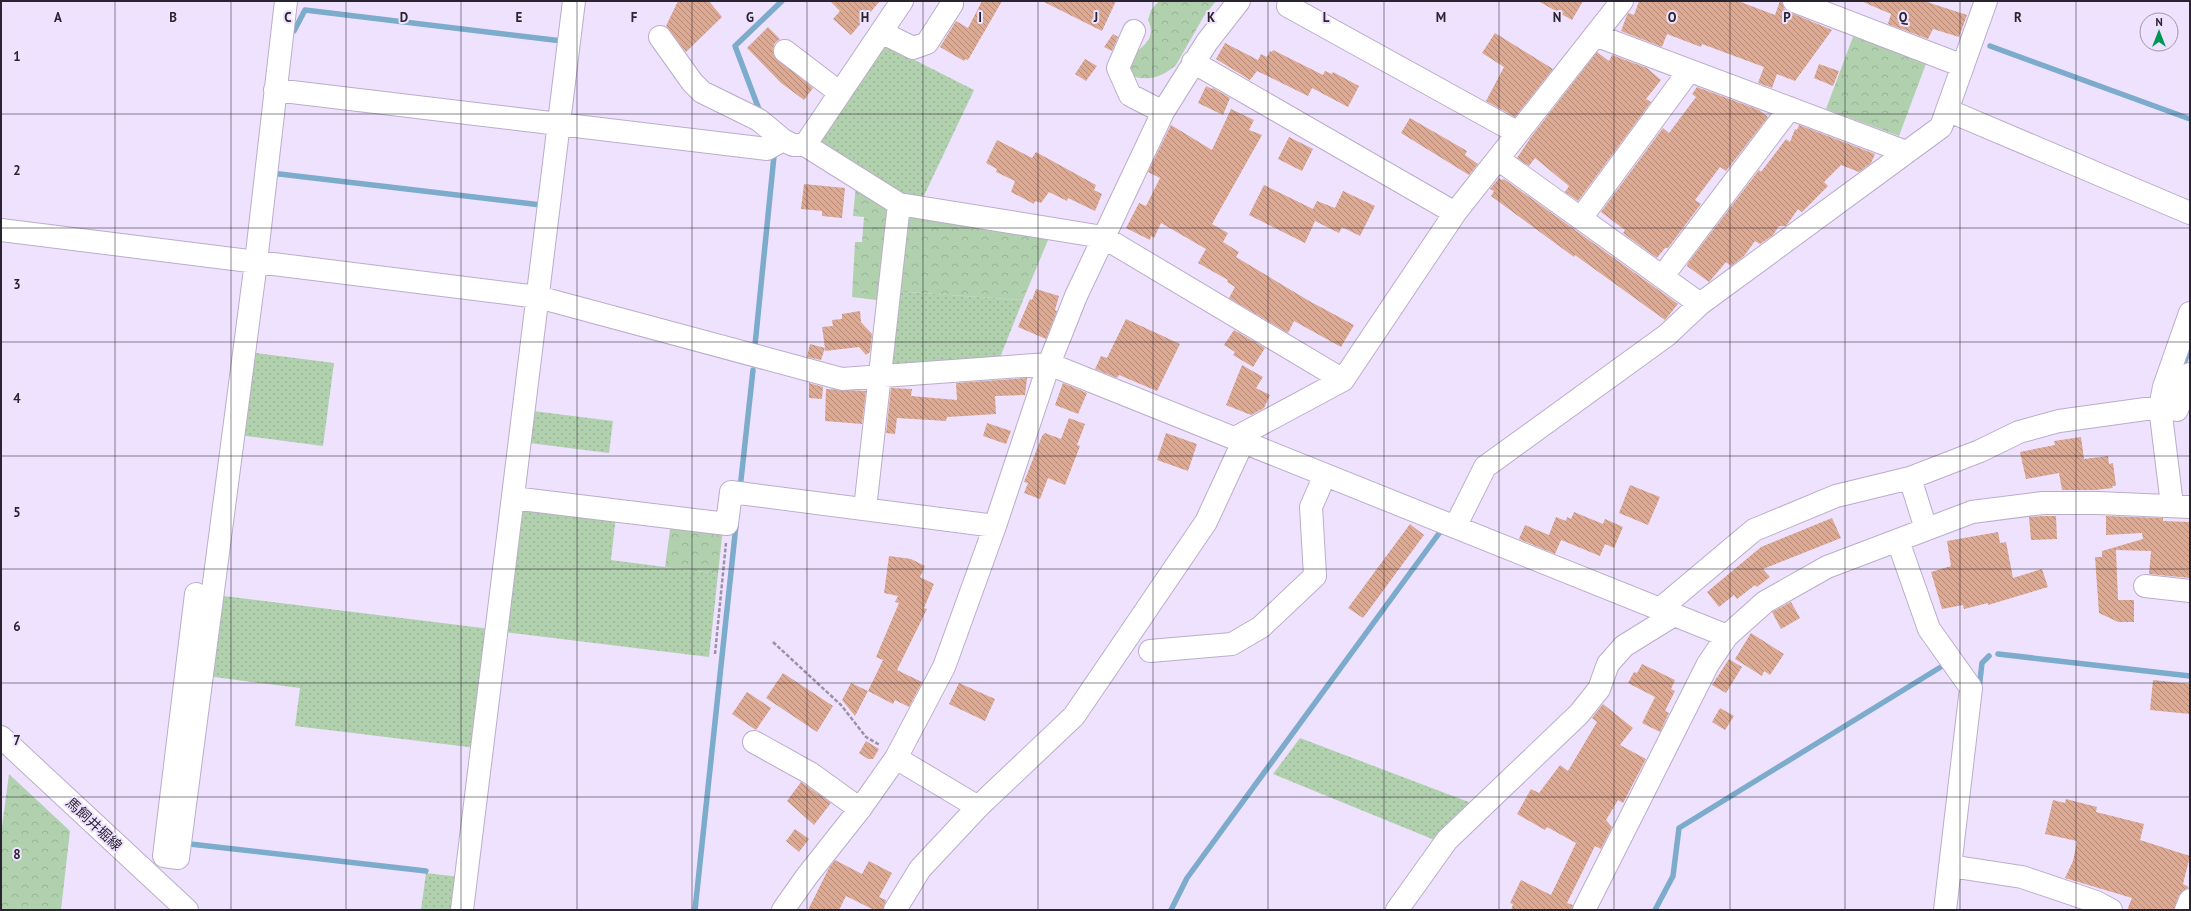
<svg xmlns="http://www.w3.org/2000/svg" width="2191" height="911" font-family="'PT Sans','Noto Sans JP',sans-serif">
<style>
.grass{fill:url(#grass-dots)}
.forest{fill:url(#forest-crowns)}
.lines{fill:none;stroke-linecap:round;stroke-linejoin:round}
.stream{stroke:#7cabcb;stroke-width:5.5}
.building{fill:url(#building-back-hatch)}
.minor-casing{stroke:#bbadc9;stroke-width:24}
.major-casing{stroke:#bbadc9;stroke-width:24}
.path{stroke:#9b92a7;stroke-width:2.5;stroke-dasharray:4 2;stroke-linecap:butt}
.minor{stroke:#fff;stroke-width:22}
.major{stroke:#fff;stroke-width:22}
.grid{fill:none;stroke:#29242f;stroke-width:1;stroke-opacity:0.55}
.labels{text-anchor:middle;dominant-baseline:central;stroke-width:4;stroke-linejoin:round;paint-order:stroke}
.street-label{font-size:14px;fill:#29242f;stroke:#efe2ff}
.grid-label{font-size:13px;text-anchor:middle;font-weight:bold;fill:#29242f;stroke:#efe2ff;stroke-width:4;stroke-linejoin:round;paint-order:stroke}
</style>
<defs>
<pattern id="grass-dots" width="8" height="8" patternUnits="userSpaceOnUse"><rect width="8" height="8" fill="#b1d1ae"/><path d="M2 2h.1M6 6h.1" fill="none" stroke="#98b396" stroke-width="1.8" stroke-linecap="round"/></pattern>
<pattern id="forest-crowns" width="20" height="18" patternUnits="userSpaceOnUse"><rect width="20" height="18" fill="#b1d1ae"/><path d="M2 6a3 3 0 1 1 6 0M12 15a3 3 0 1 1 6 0" fill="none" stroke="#98b396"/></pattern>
<pattern id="building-back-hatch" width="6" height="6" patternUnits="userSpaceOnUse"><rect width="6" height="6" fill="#dda993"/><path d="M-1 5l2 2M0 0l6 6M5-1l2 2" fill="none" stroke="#b38978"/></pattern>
</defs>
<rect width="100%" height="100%" fill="#efe2ff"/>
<path class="grass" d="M881 43 974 90 920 204 818 146Z
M893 291 1023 300 999 360 885 369Z
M249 352 334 363 323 446 238 435Z
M533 411 613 421 609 453 529 443Z
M519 503 616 515 611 560 718 574 709 657 503 632Z
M216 595 491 629 477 748 295 726 300 688 206 676Z
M1300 738 1474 804 1437 841 1273 774Z
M426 873 460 877 456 910H421Z"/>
<path class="forest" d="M1159 1H1216L1204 16 1176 65C1164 76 1148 82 1132 76L1126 61C1140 47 1158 41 1148 20L1151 10Z
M1854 34 1927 61 1899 136 1826 109Z
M856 184 895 207 885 301 852 297 855 242H862L864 217 853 216Z
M901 212 1051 233 1023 300 893 291Z
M671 522 723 528 718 574 665 567Z
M9 774 70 831 61 910H1V834Z"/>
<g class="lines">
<path class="stream" d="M288 31H294L305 10 562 41
M1990 46 2190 119
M760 112 735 46 782 1
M271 173 541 205
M755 345 774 156
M2183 366 2190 347
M740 489 753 370
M1998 654 2190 676
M1979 689 1982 663 1989 656
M190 844 426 871
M695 910 736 525
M1171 910 1187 878 1440 532
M1655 910 1673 876 1679 828 1944 665"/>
</g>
<path class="building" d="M678 1H709L722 17 686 52 666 26Z
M830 1H880L851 35 833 19 840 11Z
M982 1H1002L968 60 965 59 964 61 940 47 956 21 968 28Z
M1042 1H1116L1102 31Z
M1538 1H1583L1572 20Z
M1639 1H1738L1775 15 1780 1H1782L1784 9 1789 12 1832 30 1795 81 1777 74 1772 88 1758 83 1764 67 1737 57 1702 44 1701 47 1667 34 1662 47 1621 31 1627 15 1628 13 1634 15Z
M1861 1H1924L1967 15 1959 37 1933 29 1928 39 1888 24 1891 14Z
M768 27 780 39 775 43 773 49 774 56 813 88 804 100 781 83 747 48Z
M1495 33 1553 69 1515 117 1486 101 1504 67 1482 53Z
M1113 34 1118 37 1112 51 1104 47Z
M1225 43 1258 60 1261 54 1267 57 1270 51 1272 52 1273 50 1323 75 1325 71 1332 74 1333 72 1359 86 1348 107 1312 88 1308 96 1257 71 1250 80 1216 59Z
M1597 52 1609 61 1612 55 1647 68 1661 80 1646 99 1651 102 1578 201 1565 192 1569 186 1535 158 1529 166 1517 158 1531 137Z
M1085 59 1097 66 1086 81 1075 74Z
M1819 64 1839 71 1833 86 1814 78Z
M1206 86 1212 89 1213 88 1230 98 1223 115 1198 103Z
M1697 87 1759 110 1768 117 1726 171 1720 167 1695 200 1701 204 1668 248H1665L1657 258 1623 233 1625 230 1601 212 1663 128 1669 133 1696 97 1692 94Z
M1231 109 1254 120 1249 130 1262 135 1212 224 1228 233 1223 242 1239 252 1236 257 1311 302 1354 325 1341 347 1294 321 1288 333 1229 298 1235 287 1227 282 1228 280 1198 263 1206 249 1161 223 1154 238 1151 236 1150 240 1126 228 1139 203 1146 206 1160 178 1148 172 1171 125 1212 150Z
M1410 118 1467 151 1465 155 1478 164 1469 175 1401 133Z
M1799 125 1875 154 1871 163 1859 172 1841 165 1824 182 1828 186 1802 212 1798 209 1786 226H1779L1773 235 1760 244 1755 241 1744 256 1731 266 1726 262 1709 282 1687 266 1688 263 1759 170 1761 172 1786 139 1790 142 1795 129 1797 130Z
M1289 137 1313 149 1302 171 1278 159Z
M997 140 1032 158 1036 152 1096 185 1094 190 1102 194 1095 211 1068 198 1067 201 1049 192 1041 203 1035 201 1034 204 1011 192 1015 181 996 172 997 169 986 163Z
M1499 178 1502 180 1504 179 1678 304 1665 320 1575 255 1574 257 1491 196 1494 191 1490 189Z
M804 184 845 188 842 218 822 216V211L801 209Z
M1264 185 1313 209 1317 201 1335 208 1343 191 1375 206 1360 236 1342 227 1339 233 1315 221 1305 243 1249 215Z
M1036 289 1059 296 1055 310 1057 311 1046 339 1018 327 1030 299 1032 300Z
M860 311 861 322 872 334 870 352 866 355 859 347 825 351V348L821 360 807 357 810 344 825 348 822 327 833 326 832 320 842 319V314Z
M1126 319 1180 344 1157 391 1119 375 1117 378 1095 369 1101 356 1107 358Z
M1234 330 1265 348 1253 367 1233 355 1235 352 1224 345Z
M1242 365 1263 377 1256 388 1270 395 1264 408 1251 415 1226 405Z
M1027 378 1025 395 995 396 996 414 947 417 946 421 897 418 895 434 886 433 891 388 912 389 911 396 957 400 956 383Z
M809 383 823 387 822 399 809 398Z
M1063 383 1087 393 1078 414 1055 405Z
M826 389 866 391 862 424 825 421Z
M1069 418 1085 424 1077 445 1080 446 1065 485 1048 478 1040 499 1024 493 1028 483 1024 482 1042 436 1045 433 1061 439Z
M987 423 1011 431 1006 444 983 436Z
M1166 433 1197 444 1188 471 1157 460Z
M2081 437 2084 459 2108 456 2109 464 2113 463 2116 486H2112L2113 488 2095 490H2062L2059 473 2026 479 2020 452 2055 445 2054 441Z
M1630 485 1660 497 1648 525 1619 513Z
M1574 512 1603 524 1605 519 1623 527 1614 548 1605 544 1600 556 1549 535 1556 517 1566 521 1567 517 1571 519Z
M2043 516H2056L2057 539 2031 540 2029 517Z
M2106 516 2163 518V521L2190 522V578L2149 574 2151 551 2116 550 2118 600H2134V622H2118L2099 613 2095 557H2102V551L2143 539 2142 533 2106 535Z
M1832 518 1841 538 1763 569 1770 577 1757 587 1755 585 1737 599 1734 595 1719 607 1707 592 1761 547Z
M1410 524 1424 535 1363 618 1348 608Z
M1525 525 1561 540 1555 554 1519 539Z
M1998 532 2000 543 2006 542 2013 578 2042 569 2048 587 1988 605V603L1964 609 1963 605 1942 609 1931 572 1951 566 1947 541Z
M889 556 911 559 925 566 920 577 934 584 924 608 927 609 897 670 922 682 909 707 895 700 893 704 868 691 883 660 876 657 899 603 895 602 898 596 884 593Z
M1791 602 1800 618 1781 629 1772 612Z
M1751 633 1784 654 1770 675 1764 671 1762 676 1735 659Z
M1729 659 1742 667 1726 693 1712 685Z
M1642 664 1675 680 1671 689 1675 691 1665 711 1669 713 1660 732 1642 723 1655 697 1628 683 1634 672 1637 673Z
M783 673 833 706 817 732 766 698Z
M2153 680 2190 684V714L2150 710Z
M851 683 868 691 855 716 842 700Z
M959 683 995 699 985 721 949 704Z
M747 692 771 708 756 730 732 714Z
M1603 704 1633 728 1620 745 1646 759 1623 803 1618 800 1606 820 1612 827 1601 849 1595 846 1567 903 1573 905 1572 910H1511L1513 904 1510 903 1521 880 1551 895 1576 843 1547 827 1545 830 1517 814 1531 789 1539 793 1560 765 1568 771 1597 722 1592 718Z
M1720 708 1734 716 1725 730 1712 722Z
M866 741 879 749 873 759H868L859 753Z
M801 782 831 803 814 825 787 801Z
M2066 799 2097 807 2096 812 2144 824 2140 840 2190 856 2183 884 2189 887 2179 895 2174 910H2127L2132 898 2065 878 2073 861 2077 841 2045 834 2053 800 2065 803Z
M795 829 809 839 799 852 786 841Z
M835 860 862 874 869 861 892 873 879 897 886 900 883 910H874L846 896 839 910H808L829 868Z"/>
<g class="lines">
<g class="minor-casing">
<path id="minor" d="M902 1 805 145 899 204 1103 237 1343 380
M1291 1 1288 6 1518 133
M1794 1 1963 66
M1134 31 1118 68 1130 95 1163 112
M881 32 913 48 927 43 952 4
M1595 35 1906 152
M660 37 692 82 702 92 759 120 783 140
M785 51 840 93
M1193 62 1455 213
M275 90 767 149 783 140 793 145H805
M1947 110 2190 213
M1498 159 1700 304 1941 127 1986 1
M1581 218 1689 71
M1 230 538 297 842 379 1049 364 1727 636
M1662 277 1790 108
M1235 438 1343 380 1455 213 1622 1
M1910 478 1926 529
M513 498 727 524 731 492 995 526
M2172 505 2160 407 2164 387 2190 313
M865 509 899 204
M1455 527 1485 467 1667 335 1700 304
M1898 541 1929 629 1971 688 1945 910
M2145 586 2190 591
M196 594 164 856 178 858 256 262 286 1
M1660 609 1754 530 1836 496 1910 478 1980 451 2019 432 2059 421 2160 407 2177 410 2190 374
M1150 651 1232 644 1261 627 1315 576 1311 507 1325 475
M754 742 810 773 860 809
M896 758 978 807
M1950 866 2022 877 2096 902 2111 910
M462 910 574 1
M783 910 807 876 860 809 896 758 944 667 995 526 1049 364 1076 296 1163 112 1207 42 1239 1
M895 910 920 869 978 807 1074 716 1206 522 1243 442
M1397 910 1447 840 1579 714 1599 689 1608 664 1624 646 1674 615
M1584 910 1708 664 1727 636 1765 602 1827 567 1972 512 2042 503H2098L2190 507
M2186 910 2190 900"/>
</g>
<g class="major-casing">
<path id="major" d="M1 737 187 910"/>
</g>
<path class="path" d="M773 642 841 705 866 737 880 745
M715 654 726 543"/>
<use href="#minor" class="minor"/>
<use href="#major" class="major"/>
</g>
<path class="grid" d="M115 1V910M231 1V910M346 1V910M461 1V910M577 1V910M692 1V910M807 1V910M923 1V910M1038 1V910M1153 1V910M1268 1V910M1384 1V910M1499 1V910M1614 1V910M1730 1V910M1845 1V910M1960 1V910M2076 1V910M1 114H2190M1 228H2190M1 342H2190M1 456H2190M1 569H2190M1 683H2190M1 797H2190"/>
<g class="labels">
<g class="street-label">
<text transform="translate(94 824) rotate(43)">馬飼井堀線</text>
</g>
</g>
<g class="grid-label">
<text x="58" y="22">A</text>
<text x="173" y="22">B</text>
<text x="288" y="22">C</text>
<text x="404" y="22">D</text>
<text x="519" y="22">E</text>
<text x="634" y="22">F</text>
<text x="750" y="22">G</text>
<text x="865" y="22">H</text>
<text x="980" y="22">I</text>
<text x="1096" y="22">J</text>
<text x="1211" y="22">K</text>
<text x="1326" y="22">L</text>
<text x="1441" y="22">M</text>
<text x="1557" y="22">N</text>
<text x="1672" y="22">O</text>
<text x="1787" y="22">P</text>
<text x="1903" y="22">Q</text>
<text x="2018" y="22">R</text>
<text x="17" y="61">1</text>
<text x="17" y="175">2</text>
<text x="17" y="289">3</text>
<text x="17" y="403">4</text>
<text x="17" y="517">5</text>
<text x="17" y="631">6</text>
<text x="17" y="745">7</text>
<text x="17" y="859">8</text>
</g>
<rect width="2191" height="911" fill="none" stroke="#29242f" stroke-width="4"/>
<g transform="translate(2159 32)"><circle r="19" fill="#efe2ff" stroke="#a096ac"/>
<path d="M0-3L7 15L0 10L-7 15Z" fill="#009455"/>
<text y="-6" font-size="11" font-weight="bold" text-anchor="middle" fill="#29242f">N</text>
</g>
</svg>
